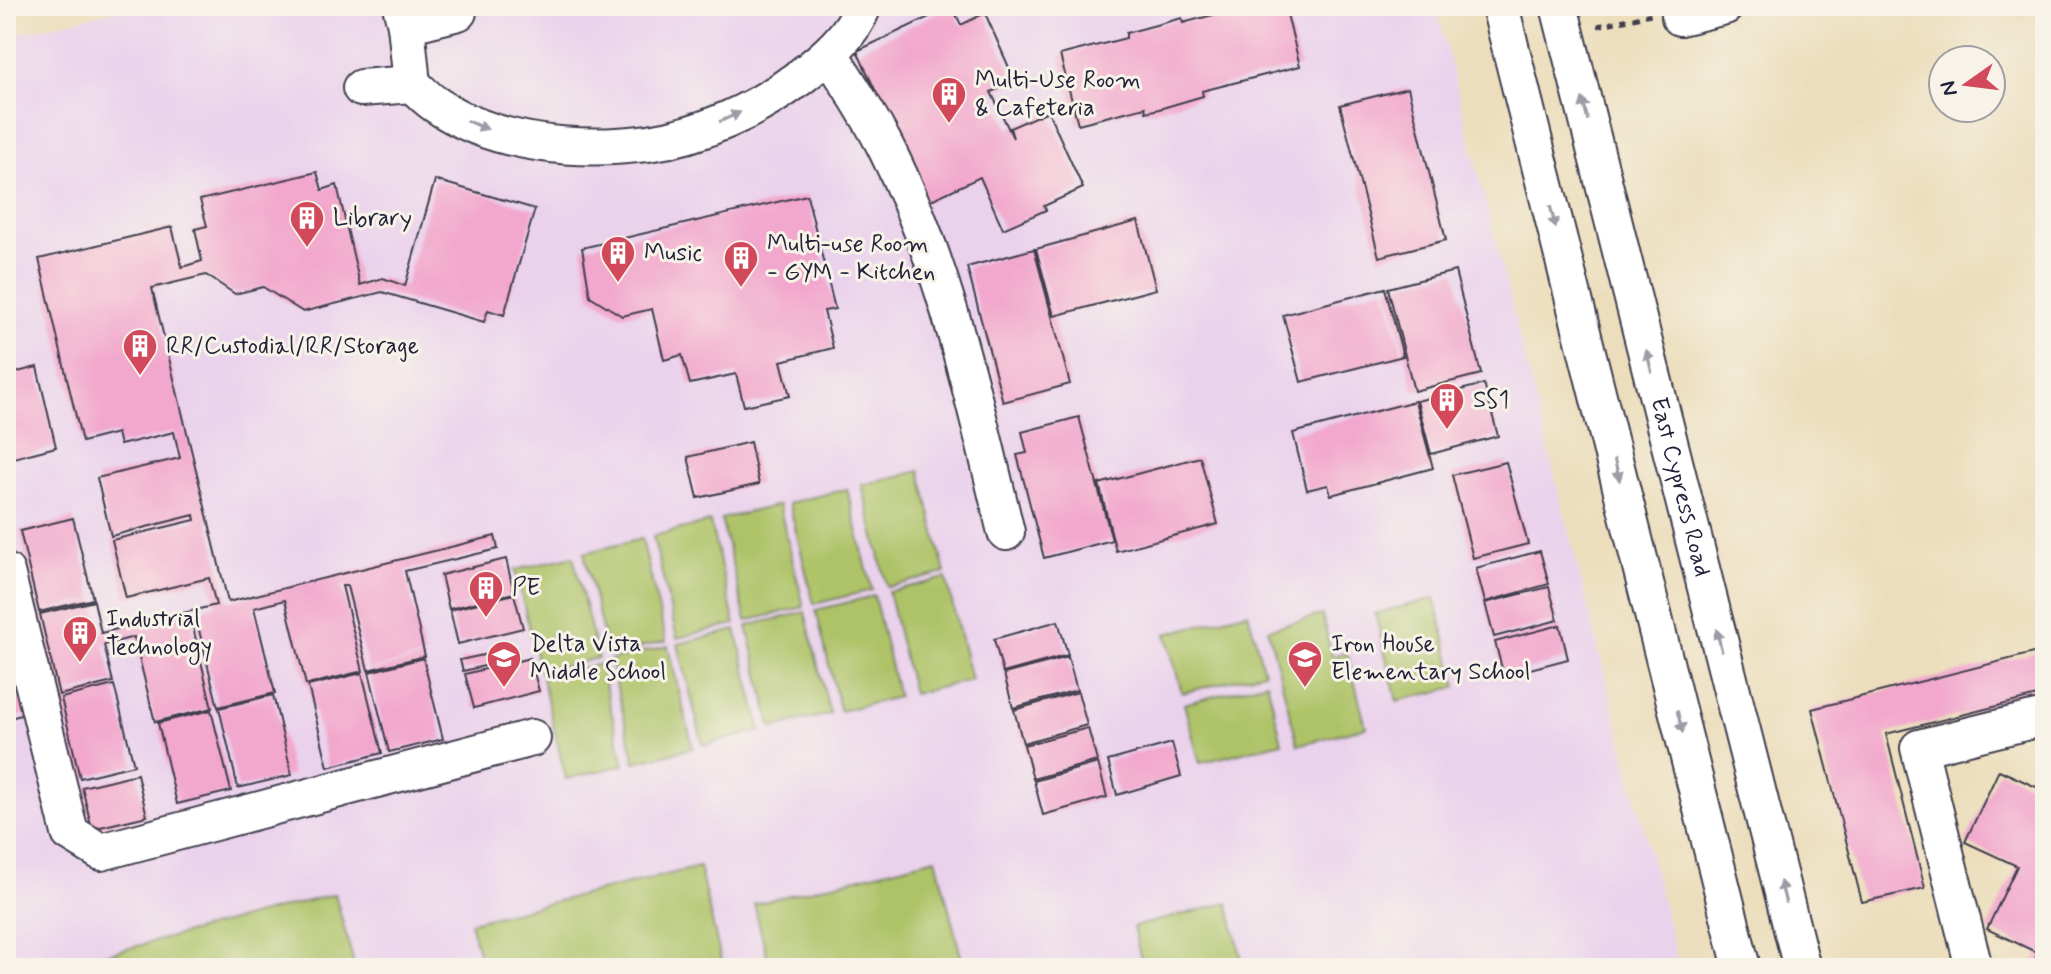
<svg xmlns="http://www.w3.org/2000/svg" width="2051" height="974" font-family="Mynerve,sans-serif">
<style>
.built{fill:#ead1ec}
.green{fill:#aec367;stroke:#687251;stroke-width:2}
.building{fill:#f2a7cc}
.lines{fill:none;stroke-linecap:round;stroke-linejoin:round}
.minor-casing{stroke:#403e4e;stroke-width:40}
.path{stroke:#403e4e;stroke-width:5;stroke-dasharray:6 6;stroke-linecap:butt}
.minor{stroke:#fff;stroke-width:36}
.oneway{fill:#9c9ca7}
.labels{text-anchor:middle;dominant-baseline:central;stroke-width:6;stroke-linejoin:round;paint-order:stroke}
.poi-label{font-size:24px;fill:#22223b;stroke:#f7f3e8;text-anchor:start}
.street-label{font-size:24px;fill:#22223b;stroke:#f7f3e8}
</style>
<rect width="100%" height="100%" fill="#f7f3e8"/>
<filter id="ink" filterUnits="userSpaceOnUse"><feTurbulence type="fractalNoise" baseFrequency=".0125" numOctaves="2"/><feDisplacementMap in="SourceGraphic" scale="16" xChannelSelector="R" yChannelSelector="G"/><feConvolveMatrix kernelMatrix="1 2 1 2 8 2 1 2 1" color-interpolation-filters="sRGB"/></filter>
<filter id="wash" filterUnits="userSpaceOnUse"><feTurbulence type="fractalNoise" baseFrequency=".006" numOctaves="4" result="noise"/><feDisplacementMap in="SourceGraphic" scale="32" xChannelSelector="R" yChannelSelector="G"/><feGaussianBlur stdDeviation="1.8" result="paint"/><feColorMatrix in="noise" values="0 0 0 0 0 0 0 0 0 0 0 0 0 0 0 0 0 1.4 0 .05"/><feComposite in="paint" operator="in"/></filter>
<g filter="url(#wash)">
<rect width="100%" height="100%" fill="#ecdebc"/>
<path class="built" d="M134 6H1436L1679 968H6V37Z"/>
<path class="green" d="M920 471 945 573 887 587 862 485Z
M847 489 872 590 814 604 789 503Z
M779 505 804 607 746 621 721 519Z
M710 522 735 624 677 638 653 536Z
M642 539 666 641 608 655 584 553Z
M573 556 598 658 540 672 515 570Z
M946 578 971 680 913 694 888 592Z
M874 596 898 697 840 711 816 610Z
M1435 598 1457 687 1397 701 1375 614Z
M805 612 830 714 772 728 747 626Z
M1248 612 1264 672 1182 693 1166 634Z
M1322 615 1332 656 1347 653 1366 727 1298 745 1268 629Z
M736 630 761 731 703 745 678 644Z
M668 646 693 748 635 762 610 660Z
M600 664 624 765 566 779 542 678Z
M1267 682 1282 742 1200 763 1184 704Z
M936 858 964 968H770L754 904Z
M699 867 723 968H482L470 922Z
M335 894 355 968H62L61 966Z
M1228 903 1244 968H1143L1133 927Z"/>
<g id="blocks">
<path class="building" d="M952 6 961 25 985 13 1015 81 991 92 1013 138 1010 128 1048 111 1083 188 1044 206 1046 210 1003 229 980 177 927 202 857 51Z
M1246 6H1285L1300 66 1202 91 1203 96 1159 109 1146 112 1145 107 1078 124 1060 55 1126 38V33L1182 18 1183 23Z
M1408 88 1446 240 1379 257 1340 105Z
M317 172 322 190 337 185 360 285 383 278 405 286 435 180 535 209 504 315 488 310 484 322 382 292 303 312 263 287 235 294 206 275 152 288 228 602 495 536 498 549 405 571 425 656 368 670 347 586H342L363 671 306 685 285 600 254 608 275 693 218 707 197 622 192 623 212 708 155 722 134 637 104 645 113 682 59 695 40 614 94 601 101 633 216 605 209 578 126 598 112 540 195 520 194 515 111 536 97 478 180 458 174 432 120 445 117 433 82 442 39 259 172 227 182 267 202 261 195 229 207 226 200 200Z
M807 195 835 309 824 311 833 348 781 361 790 396 744 406 736 374 690 384 682 355 664 360 652 309 622 316 590 296 582 248Z
M1138 221 1156 289 1054 316 1036 249Z
M1034 249 1070 384 1003 402 967 267Z
M1455 271 1481 374 1414 391 1388 288Z
M1385 288 1403 356 1301 382 1283 315Z
M37 367 56 447 6 460V375Z
M1484 384 1498 436 1431 454 1417 401Z
M1415 401 1433 468 1331 495 1328 485 1307 490 1293 433Z
M1079 417 1112 540 1044 558 1017 455 1027 453 1022 432Z
M750 442 759 484 698 498 688 457Z
M1200 457 1218 524 1116 551 1099 484Z
M1506 462 1528 544 1473 558 1452 475Z
M73 518 93 599 39 612 20 531Z
M1540 551 1549 584 1485 602 1476 568Z
M506 559 514 593 449 609 441 575Z
M1549 587 1558 620 1494 637 1485 603Z
M514 594 523 628 458 644 450 610Z
M1058 621 1068 655 1003 673 994 639Z
M6 622 29 713 6 719Z
M1560 625 1568 659 1504 676 1495 642Z
M516 648 518 658 463 671 460 660Z
M2045 650V694L1886 734 1925 888 1862 902 1812 709Z
M1068 657 1077 690 1013 708 1004 674Z
M423 658 443 739 389 752 369 672Z
M530 658 539 691 474 708 465 674Z
M362 673 382 753 328 767 308 686Z
M114 685 134 765 80 778 61 698Z
M1078 692 1087 725 1023 743 1014 710Z
M273 695 292 775 238 788 219 708Z
M211 710 231 791 177 804 158 723Z
M1088 728 1097 761 1033 779 1024 745Z
M1172 743 1181 776 1117 795 1108 761Z
M1098 763 1107 797 1043 815 1034 781Z
M1999 770 2045 791V968H2031L2038 953 1987 929 2017 866 1965 842Z
M137 774 147 816 92 829 82 787Z"/>
</g>
</g>
<g filter="url(#ink)">
<use href="#blocks" fill-opacity="0" stroke="#403e4e" stroke-width="2"/>
<g class="lines">
<g class="minor-casing">
<g id="minor">
<path d="M401 6 406 25 412 84C419 90 427 99 435 104 494 145 578 152 648 143 700 136 757 110 799 78 824 59 851 37 863 6"/>
<path d="M1500 6 1742 968"/>
<path id="s1" d="M1559 6 1802 968"/>
<path d="M1680 17 1725 6"/>
<path d="M406 25 458 12"/>
<path d="M830 54C849 85 870 116 886 148 947 269 974 402 1006 532"/>
<path d="M361 88 412 84"/>
<path d="M6 572 70 833 101 852 532 738"/>
<path d="M1974 968 1919 748 2045 717"/>
</g>
</g>
<path class="path" d="M1598 26 1651 14"/>
<use href="#minor" class="minor"/>
</g>
<defs><path id="oneway-solid" d="M-6-.8H1V-3.2L6.5 0L1 3.2V.8H-6Z" transform="scale(2)"/></defs>
<g class="oneway">
<use href="#oneway-solid" transform="translate(1585 109) rotate(-104)"/>
<use href="#oneway-solid" transform="translate(730 117) rotate(-25)"/>
<use href="#oneway-solid" transform="translate(477 125) rotate(22)"/>
<use href="#oneway-solid" transform="translate(1553 217) rotate(76)"/>
<use href="#oneway-solid" transform="translate(1649 361) rotate(-104)"/>
<use href="#oneway-solid" transform="translate(1617 470) rotate(76)"/>
<use href="#oneway-solid" transform="translate(1719 640) rotate(-104)"/>
<use href="#oneway-solid" transform="translate(1680 722) rotate(76)"/>
<use href="#oneway-solid" transform="translate(1783 892) rotate(-104)"/>
</g>
</g>
<defs>
<g id="building-pin" transform="scale(1.8)"><path d="M0 17L-7.5 6A9.5 9.5 0 1 1 7.5 6Z" fill="#d1495b" stroke="#f7f3e8"/><path d="M-4-6H4V6H1V3H-1V6H-4ZM-2.5-4.3h1.7v1.8h-1.7ZM.8-4.3h1.7v1.8H.8ZM-2.5-1h1.7V.8h-1.7ZM.8-1h1.7V.8H.8Z" fill="#fff"/></g>
<g id="school-pin" transform="scale(1.8)"><path d="M0 17L-7.5 6A9.5 9.5 0 1 1 7.5 6Z" fill="#d1495b" stroke="#f7f3e8"/><path d="M0-5L7-2L0 1L-7-2ZM-4 1L0 2.5L4 1V4Q0 6-4 4Z" fill="#fff"/></g>
</defs>
<g fill-rule="evenodd">
<use href="#building-pin" x="949" y="94"/>
<use href="#building-pin" x="307" y="218"/>
<use href="#building-pin" x="618" y="253"/>
<use href="#building-pin" x="741" y="258"/>
<use href="#building-pin" x="140" y="346"/>
<use href="#building-pin" x="1447" y="400"/>
<use href="#building-pin" x="486" y="588"/>
<use href="#building-pin" x="80" y="633"/>
<use href="#school-pin" x="504" y="658"/>
<use href="#school-pin" x="1305" y="658"/>
</g>
<g class="labels">
<g class="poi-label">
<text x="975" y="80">Multi-Use Room<tspan x="975" dy="28">&amp; Cafeteria</tspan></text>
<text x="333" y="218">Library</text>
<text x="767" y="244">Multi-use Room<tspan x="767" dy="28">- GYM - Kitchen</tspan></text>
<text x="644" y="253">Music</text>
<text x="166" y="346">RR/Custodial/RR/Storage</text>
<text x="1473" y="400">SS1</text>
<text x="512" y="588">PE</text>
<text x="106" y="619">Industrial<tspan x="106" dy="28">Technology</tspan></text>
<text x="530" y="644">Delta Vista<tspan x="530" dy="28">Middle School</tspan></text>
<text x="1331" y="644">Iron House<tspan x="1331" dy="28">Elementary School</tspan></text>
</g>
<g class="street-label">
<text stroke="none"><textPath href="#s1" startOffset="496">East Cypress Road</textPath></text>
</g>
</g>
<rect width="2051" height="974" fill="none" stroke="#f7f3e8" stroke-width="32"/>
<g transform="translate(1967 84) rotate(256)"><circle r="38" fill="#f7f3e8" stroke="#a29fa3" stroke-width="2"/>
<path d="M0-6L14 30L0 20L-14 30Z" fill="#d1495b"/>
<text y="-12" font-size="22" font-weight="bold" text-anchor="middle" fill="#22223b">N</text>
</g>
</svg>
